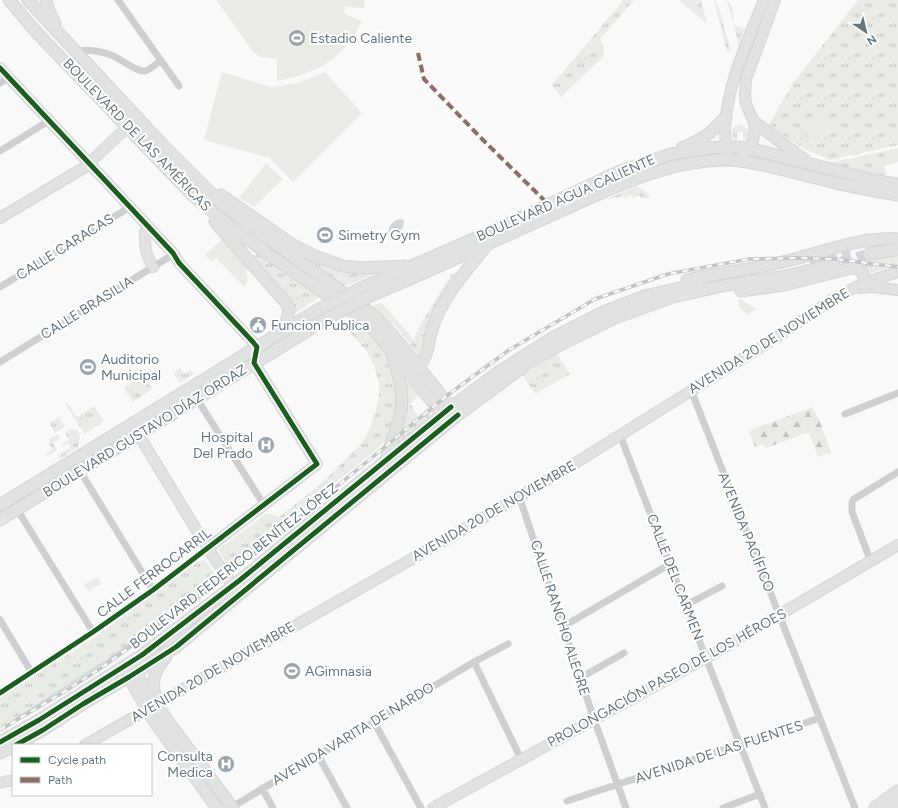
<svg xmlns="http://www.w3.org/2000/svg" width="898" height="808" font-family="Figtree,sans-serif">
<style>
.grass{fill:url(#grass-tufts)}
.forest{fill:url(#forest-firs)}
.garden{fill:#e8ebe6}
.water{fill:url(#water-ripples)}
.lines{fill:none;stroke-linecap:round;stroke-linejoin:round}
.stream{stroke:#ced6d9;stroke-width:2}
.primary-tunnel{stroke:#d4d8dc;stroke-width:11;stroke-dasharray:11 5.5;stroke-linecap:butt}
.secondary-casing{stroke:#d5d6d7;stroke-width:12}
.primary-casing{stroke:#d5d6d7;stroke-width:13}
.highway-casing{stroke:#d5d6d6;stroke-width:15}
.street{stroke:#cecfd0;stroke-width:7}
.secondary{stroke:#e1e2e2;stroke-width:10}
.primary{stroke:#e1e2e2;stroke-width:11}
.highway{stroke:#e1e2e2;stroke-width:13}
.rail-casing{stroke:#c3c5c6;stroke-width:3.5}
.rail{stroke:#fff;stroke-width:2;stroke-dasharray:6;stroke-linecap:butt}
.primary-bridge-casing{stroke:#d5d6d7;stroke-width:13;stroke-linecap:butt}
.primary-bridge{stroke:#e1e2e2;stroke-width:11}
.quiet{stroke:#8d6e63;stroke-width:4;stroke-dasharray:8 4;stroke-linecap:butt}
.cycleway-casing{stroke:#fff;stroke-width:8}
.cycleway{stroke:#1b5e20;stroke-width:5}
.labels{text-anchor:middle;dominant-baseline:central;stroke-width:4;stroke-linejoin:round;paint-order:stroke}
.poi-label{font-size:14px;fill:#657683;stroke:#fff;text-anchor:start}
.street-label{font-size:14px;fill:#657683;stroke:#fff}
</style>
<defs>
<pattern id="grass-tufts" width="24" height="20" patternUnits="userSpaceOnUse"><rect width="24" height="20" fill="#e8ebe6"/><path d="M3 7l-1-3M5 7V3M7 7l1-3M15 17l-1-3M17 17v-4M19 17l1-3" fill="none" stroke="#c0c3c0"/></pattern>
<pattern id="forest-firs" width="22" height="20" patternUnits="userSpaceOnUse"><rect width="22" height="20" fill="#e8ebe6"/><path d="M5 1l3.5 6h-7zM16 11l3.5 6h-7z" fill="#c0c3c0"/></pattern>
<pattern id="water-ripples" width="26" height="14" patternUnits="userSpaceOnUse"><rect width="26" height="14" fill="#ced6d9"/><path d="M2 4q2-2 4 0t4 0M15 11q2-2 4 0t4 0" fill="none" stroke="#abb2b5"/></pattern>
</defs>
<rect width="100%" height="100%" fill="#f9f9f9"/>
<path class="grass" d="M622 0H634L600 39 603 47 604 56 561 97 552 85 622 2Z
M679 0H701L707 24Z
M715 0 719 8 731 51 727 52 715 5 714 1Z
M727 0 732 6 734 25 745 29 739 45Z
M858 0H898V145L830 160 807 150 781 134 769 124 793 83Z
M741 124 748 130V135L745 140H743V132H737V140H734L732 136V130L735 126Z
M898 148V162L884 166 887 175H880L829 163Z
M637 186 644 190 650 197 646 199 645 197 641 199 639 195 633 198 631 195 625 198 623 196 617 199 615 197 608 200 607 199Z
M291 251 315 261 382 271 343 287Z
M258 252 321 296 294 314 292 301 254 256Z
M887 256 898 257V265L870 273 853 264Z
M458 272C443 299 426 325 418 355L400 331 373 306 381 302 414 340 421 323 451 275Z
M352 319 376 339 382 346 392 362 398 404 389 434 385 441 377 449 230 568 218 550 267 513 279 517 321 484 362 443 370 428 375 413 379 398V383L374 365 366 350 342 324Z
M557 354 570 374 535 394 523 375Z
M180 368 184 374 191 370 194 374 180 383 173 373Z
M144 376 152 389 133 402 124 388Z
M403 377 418 395 411 404H406Z
M67 402 77 417 94 406 104 421 85 434 65 404Z
M406 405H411L414 408V412L418 416 429 407 433 411 429 415V418L393 447Z
M59 417 65 427 55 433 49 423Z
M72 428 74 430 76 429 80 435 78 447 60 459 58 455 71 447 68 443 63 446 62 444 69 440 65 433Z
M58 434 60 438 53 443 57 450 47 456 46 454 53 449 48 443 50 441 49 439Z
M205 560 218 578 109 658 9 723 0 727V698L95 637 198 562Z
M98 577 101 583 88 591 84 585Z"/>
<path class="forest" d="M813 407 817 417H818L831 452 818 457 809 432 766 448 763 444 755 447 749 432 752 429Z"/>
<path class="garden" d="M216 0H365L364 8 345 7 344 13 362 21C342 61 318 73 277 81V59L260 57 254 53Z
M222 72 271 87 298 83 325 72 362 113 293 182 270 158 204 140Z
M826 121 829 124C825 133 816 141 806 135 800 119 816 122 826 121Z
M266 163 283 179 254 207 239 198Z
M222 239 247 268 246 272 248 280 244 287 216 258 212 262 205 255Z
M739 298 756 309C753 312 750 312 748 315L740 308 738 301Z"/>
<path class="water" d="M400 219 404 220C403 226 404 230 397 231L392 227C389 233 394 236 398 240L397 242C384 238 387 221 400 219Z"/>
<g class="lines">
<path class="stream" d="M228 573 275 535
M13 721 109 659 223 577"/>
<path class="primary-tunnel" d="M841 262 869 254
M810 263 850 252"/>
<g class="secondary-casing">
<path id="secondary" d="M0 68 173 253 179 263 253 342 257 347 254 363 317 464 208 548
M728 160C727 150 725 140 725 129 727 84 747 42 764 0
M741 161 753 140 755 130 754 122 746 104 745 96 746 79 775 0
M0 218 85 167 138 117
M145 232C144 245 146 256 153 267
M859 288 873 287 898 290
M132 424 205 544 237 592
M85 745 447 539 561 472 774 339 836 297 866 282 898 272
M0 783 13 780
M433 808 706 658 898 545"/>
</g>
<g class="primary-casing">
<path id="primary" d="M9 0 37 33 193 196 241 235 370 325 447 420
M28 0 161 143 222 204 376 317 395 338 456 413
M46 0 49 11 55 23
M754 122 805 160
M682 148C704 138 711 134 726 116
M221 195 293 245 315 256 343 266 360 268 404 266
M215 222 287 304C291 314 286 322 282 332
M869 254 887 251 898 250
M687 280C717 273 748 270 778 263 816 255 859 236 898 239
M359 289 494 230 618 172 671 154 709 148 738 147 760 151 877 181 898 184
M741 291 784 285 851 268C861 268 863 273 866 282
M370 296C431 271 491 242 552 215 608 190 667 159 730 160 751 161 771 167 792 172 827 181 862 190 898 195
M413 370C429 363 428 340 433 326 444 295 466 271 486 246
M386 460C390 445 396 431 400 415 405 396 399 376 393 357
M0 505 319 309
M0 520 330 317
M132 668 136 673 151 699 156 704 173 728 233 808
M129 671V677L149 714 217 808
M156 701C151 681 153 673 166 657
M0 742 39 720 142 655 233 586 451 407 500 371 554 337 603 312 644 296 698 284
M16 745 43 730 83 704 129 677 176 647 458 415 527 364 558 346 615 318 673 297 727 285 787 276 834 264
M0 753 13 746"/>
</g>
<g class="highway-casing">
<path id="highway" d="M876 808 898 792
M891 808 898 804"/>
</g>
<path class="street" d="M118 0 179 86
M77 51C88 49 100 51 111 55 120 58 136 72 145 71 151 69 156 64 161 60
M0 83 9 78
M0 151 50 120
M0 287 130 207
M0 362 169 257 173 253
M691 390 855 808
M197 399 264 505
M845 414 898 393
M620 435 706 658 765 808
M80 471 153 590
M519 496 594 719 626 808
M15 511 20 514 93 632
M871 562 852 512V502L854 499 898 472
M686 605 722 586
M0 620 32 673
M564 626 670 564
M474 662 521 759
M580 678 624 653
M0 693C72 648 141 600 208 548
M374 722 421 808
M318 755 347 808
M262 788 273 808
M567 801 820 718
M232 807 474 662 508 644
M723 808 760 794"/>
<use href="#secondary" class="secondary"/>
<use href="#primary" class="primary"/>
<use href="#highway" class="highway"/>
<g class="rail-casing">
<path id="rail" d="M0 730 67 690 101 668 227 577 449 394 509 350 595 299 668 274 749 259 798 258 835 259 898 267"/>
</g>
<use href="#rail" class="rail"/>
<g class="primary-bridge-casing">
<path id="primary-bridge" d="M319 309 359 289
M330 317 370 296"/>
</g>
<use href="#primary-bridge" class="primary-bridge"/>
<path class="quiet" d="M418 53 424 79 484 141 544 200"/>
<g class="cycleway-casing">
<path id="cycleway" d="M0 68 173 253 179 263 253 342 257 347 254 363 317 464 153 590 93 632 0 693
M0 742 39 720 142 655 240 580 451 407
M16 745 43 730 83 704 129 677 176 647 458 415"/>
</g>
<use href="#cycleway" class="cycleway"/>
</g>
<defs>
<g id="stadium-disc" transform="scale(0.9)"><circle r="9.5" fill="#99a4ac" stroke="#fff"/><path d="M0-5a6.5 5 0 1 0 0 10a6.5 5 0 1 0 0-10ZM-3.5-1.8h7v3.6h-7Z" fill="#fff"/></g>
<g id="civic-disc" transform="scale(0.9)"><circle r="9.5" fill="#99a4ac" stroke="#fff"/><path d="M-.6-6.5H3V-4.5H.6V-3L4-1V1h2V6H-6V1h2V-1L-.6-3ZM-1.2 2.5V6h2.4V2.5Z" fill="#fff"/></g>
<g id="hospital-disc" transform="scale(0.9)"><circle r="9.5" fill="#99a4ac" stroke="#fff"/><path d="M-5-5h3v3.5h4V-5h3V5h-3V1.5h-4V5h-3Z" fill="#fff"/></g>
</defs>
<g fill-rule="evenodd">
<use href="#stadium-disc" x="297" y="38"/>
<use href="#stadium-disc" x="325" y="235"/>
<use href="#civic-disc" x="258" y="325"/>
<use href="#stadium-disc" x="88" y="367"/>
<use href="#hospital-disc" x="266" y="445"/>
<use href="#stadium-disc" x="292" y="671"/>
<use href="#hospital-disc" x="226" y="764"/>
</g>
<g class="labels">
<g class="poi-label">
<text x="310" y="38">Estadio Caliente</text>
<text x="338" y="235">Simetry Gym</text>
<text x="271" y="325">Funcion Publica</text>
<text x="101" y="359">Auditorio<tspan x="101" dy="16">Municipal</tspan></text>
<text x="253" y="437" text-anchor="end">Hospital<tspan x="253" dy="16">Del Prado</tspan></text>
<text x="305" y="671">AGimnasia</text>
<text x="213" y="756" text-anchor="end">Consulta<tspan x="213" dy="16">Medica</tspan></text>
</g>
<g class="street-label">
<text transform="translate(137 135) rotate(46)">BOULEVARD DE LAS AMÉRICAS</text>
<text transform="translate(566 198) rotate(-24)">BOULEVARD AGUA CALIENTE</text>
<text transform="translate(65 247) rotate(-32)">CALLE CARACAS</text>
<text transform="translate(87 308) rotate(-32)">CALLE BRASILIA</text>
<text transform="translate(769 341) rotate(-32)">AVENIDA 20 DE NOVIEMBRE</text>
<text transform="translate(145 431) rotate(-32)">BOULEVARD GUSTAVO DÍAZ ORDAZ</text>
<text transform="translate(494 511) rotate(-30)">AVENIDA 20 DE NOVIEMBRE</text>
<text transform="translate(746 532) rotate(68)">AVENIDA PACÍFICO</text>
<text transform="translate(234 566) rotate(-38)">BOULEVARD FEDERICO BENÍTEZ LÓPEZ</text>
<text transform="translate(154 573) rotate(-37)">CALLE FERROCARRIL</text>
<text transform="translate(675 577) rotate(69)">CALLE DEL CARMEN</text>
<text transform="translate(560 618) rotate(72)">CALLE RANCHO ALEGRE</text>
<text transform="translate(213 672) rotate(-30)">AVENIDA 20 DE NOVIEMBRE</text>
<text transform="translate(667 678) rotate(-29)">PROLONGACIÓN PASEO DE LOS HÉROES</text>
<text transform="translate(353 734) rotate(-31)">AVENIDA VARITA DE NARDO</text>
<text transform="translate(719 752) rotate(-18)">AVENIDA DE LAS FUENTES</text>
</g>
</g>
<rect x="12" y="744" width="140" height="52" fill="#ffffff" stroke="#c1c8cd"/>
<rect x="20" y="757" width="20" height="6" fill="#1b5e20" stroke="#c1c8cd"/>
<text x="48" y="764" font-size="12" fill="#657683">Cycle path</text>
<rect x="20" y="777" width="20" height="6" fill="#8d6e63" stroke="#c1c8cd"/>
<text x="48" y="784" font-size="12" fill="#657683">Path</text>
<g transform="translate(866 32) rotate(145)" stroke="#ffffff" stroke-width="3" paint-order="stroke">
<path d="M0-3L7 15L0 10L-7 15Z" fill="#657683"/>
<text y="-6" font-size="11" font-weight="bold" text-anchor="middle" fill="#657683">N</text>
</g>
</svg>
